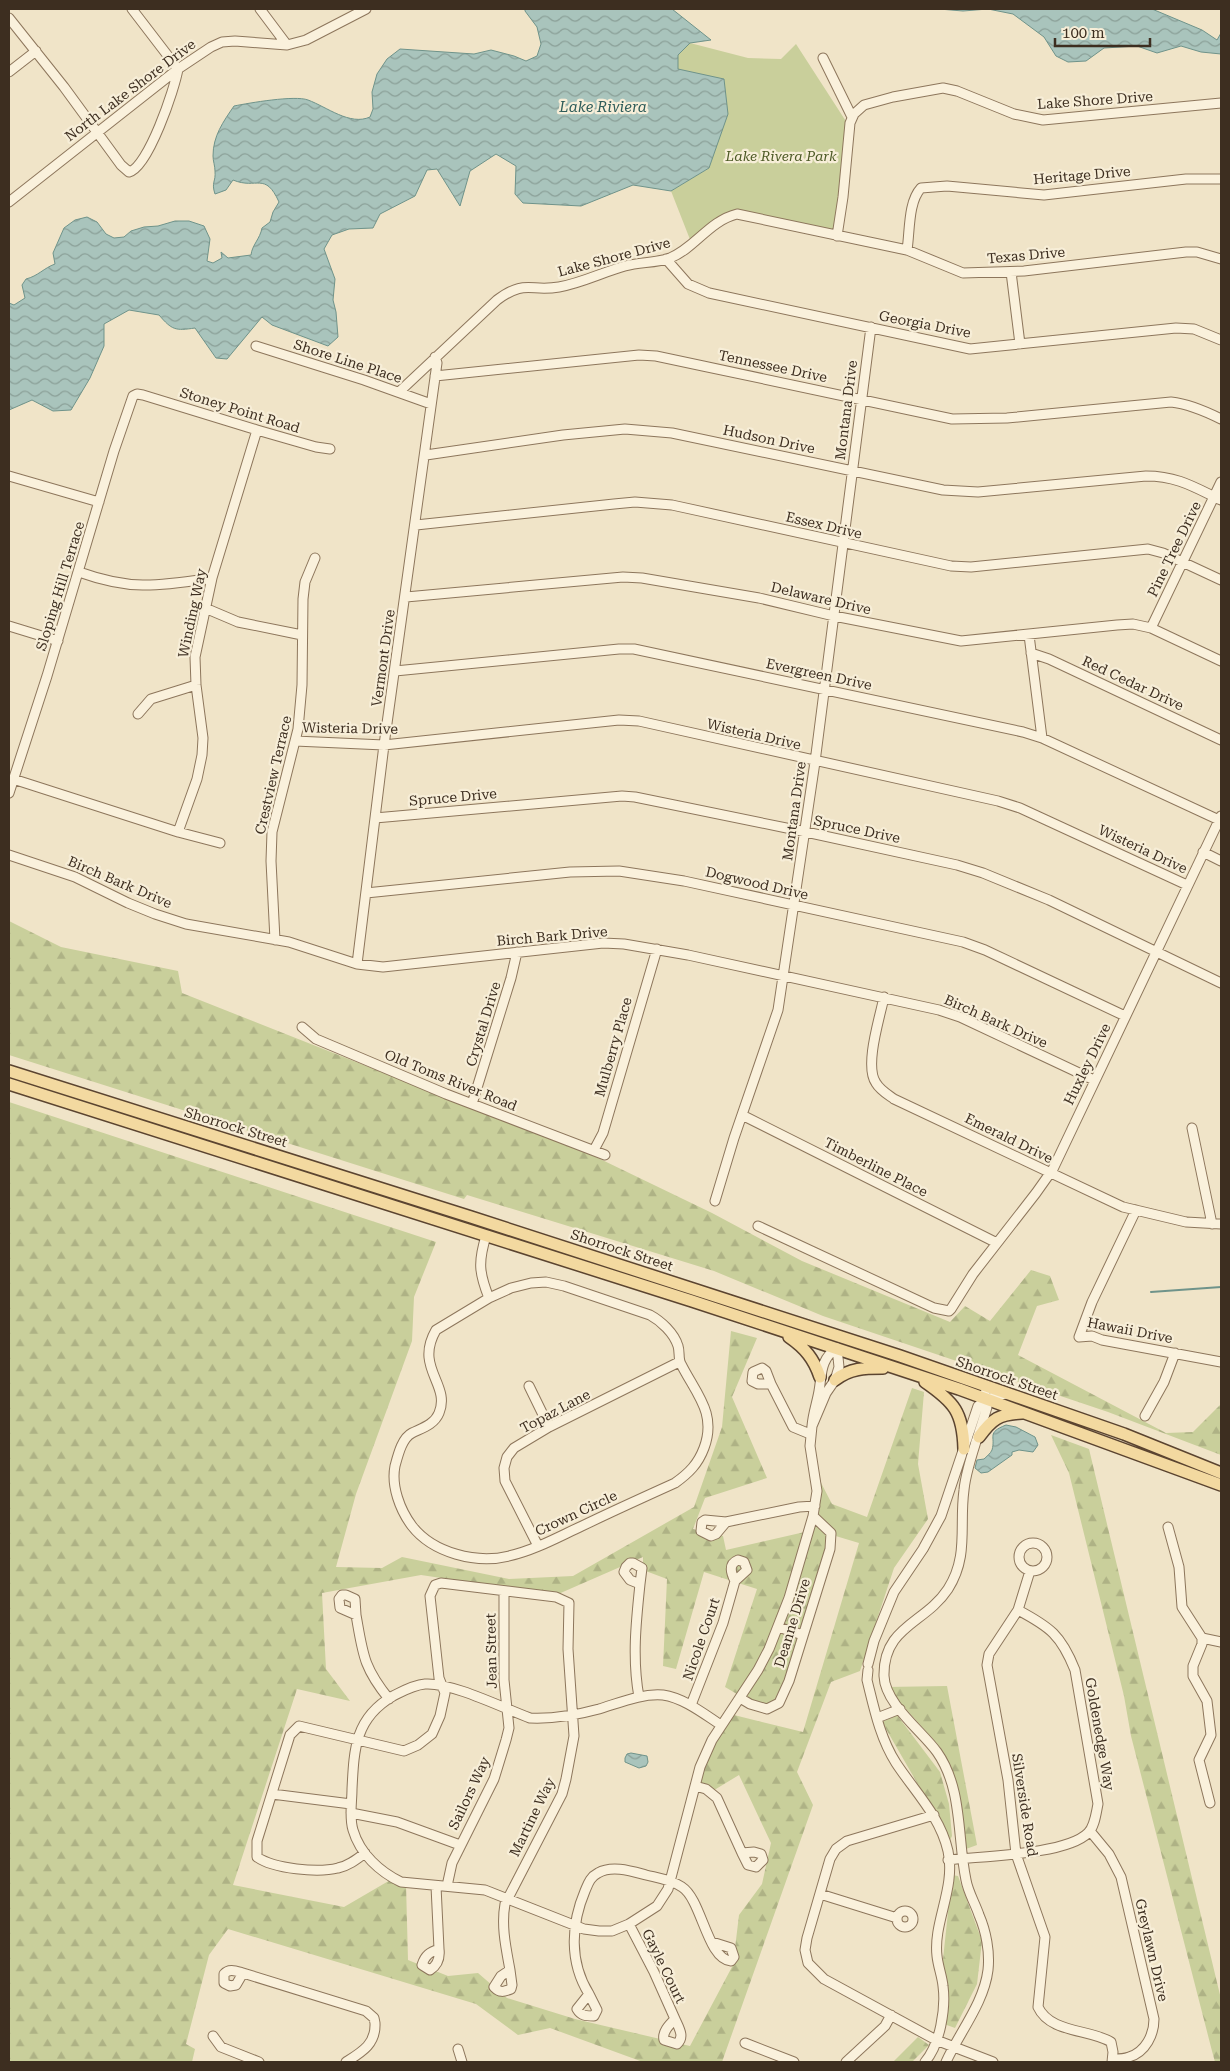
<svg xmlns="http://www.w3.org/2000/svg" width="1230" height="2071" font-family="'Roboto Serif',serif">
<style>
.forest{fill:url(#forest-firs);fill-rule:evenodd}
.park{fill:#c9cf9b}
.water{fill:url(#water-waves);stroke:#6f938a}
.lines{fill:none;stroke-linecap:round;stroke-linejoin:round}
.stream{stroke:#6f938a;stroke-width:2}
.minor-casing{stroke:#8d765c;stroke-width:11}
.major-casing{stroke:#5b4430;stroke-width:14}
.minor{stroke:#faf1dc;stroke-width:9}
.major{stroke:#f3d9a0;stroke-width:11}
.labels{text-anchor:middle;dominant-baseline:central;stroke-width:4.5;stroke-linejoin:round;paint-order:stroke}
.street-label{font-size:14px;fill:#3d2e20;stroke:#f7eed8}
.park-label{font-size:14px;font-style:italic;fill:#4d5a26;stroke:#f7eed8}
.water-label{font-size:15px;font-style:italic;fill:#2f5d5a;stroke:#f7eed8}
</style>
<defs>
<pattern id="forest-firs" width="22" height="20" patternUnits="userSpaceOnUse" patternTransform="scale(1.25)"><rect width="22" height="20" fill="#c9cf9b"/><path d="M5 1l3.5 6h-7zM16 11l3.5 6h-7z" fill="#aeb285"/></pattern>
<pattern id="water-waves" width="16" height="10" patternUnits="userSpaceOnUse" patternTransform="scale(1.25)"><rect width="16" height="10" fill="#a9c4bc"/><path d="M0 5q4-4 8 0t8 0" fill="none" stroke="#8ba098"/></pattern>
</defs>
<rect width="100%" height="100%" fill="#f0e4c8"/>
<path class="forest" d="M9 921 61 947 178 971 182 993 596 1157 712 1213 802 1261 950 1322 965 1306 990 1321 1031 1270 1050 1276 1059 1300 1037 1306 1018 1355 1166 1433 1193 1432 1221 1404V1455L1108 1412 823 1316 714 1271 467 1195 464 1199 9 1055Z
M9 1102 436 1242 414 1297 412 1341 356 1494 336 1567 382 1568 402 1557 509 1579 573 1576 694 1507 722 1427 731 1331 757 1338 732 1397 767 1478 705 1498 693 1529 723 1536 726 1550 809 1531 818 1477 832 1504 867 1517 912 1388 924 1392 918 1464 928 1519 894 1568 860 1671 831 1682 797 1772 813 1805 722 2062H643L550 2028 518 2035 476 2004 228 1929 209 1955 186 2044 195 2049 192 2062H9ZM829 1534 859 1543 803 1732 730 1714 720 1728 696 1785 711 1792 739 1775 771 1843 762 1884 739 1915 733 1965 690 2046 575 2019 507 1998 478 1973 448 1976 408 1960 406 1884 392 1879 344 1907 233 1885 297 1689 350 1701 326 1669 322 1593 421 1575 556 1595 643 1557V1570L667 1579 663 1666 676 1669 704 1572 757 1589 725 1687 764 1710 782 1698Z
M1051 1435 1089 1449 1221 1999V2062H1215L1212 2051 1131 1736 1124 1696 1069 1473Z
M947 1686 977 1845 966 1849 955 1780 940 1747 886 1687Z
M897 1715 940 1772 949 1804 952 1836 950 1840 882 1722Z
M952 1875 958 1876 982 1941 977 1984 955 2028 944 2024 943 1959Z
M918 2037 929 2045 912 2062H893Z"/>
<path class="park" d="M690 43 748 58 781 59 796 44 849 126 833 231 736 213 691 242 671 191 709 168 678 69V55Z"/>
<path class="water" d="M525 9H672L711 40 690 43 678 55V69L724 79 728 114 709 168 671 191 633 185 581 206 523 203 515 194 516 166 496 154 470 171 460 206 437 169 427 170 415 196 380 214 373 228 349 229 332 235 324 249 335 279 333 300 336 312 338 337 328 346 272 325 262 317 227 359 216 358 195 328C175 331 172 330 159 315L129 310 104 324V346L90 378 71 410 53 411 32 400 9 410V303L14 305 25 298 22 285 26 279C38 276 44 268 55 264L53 253 64 228 75 220 87 217 97 222 106 234 114 238 124 237 131 231 144 227 158 226 175 221H189L204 226 210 239 207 261 213 263 222 258 221 252 228 258 251 255C252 245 260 239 262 228L270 222 273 212 279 202C265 171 257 190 233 180L226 190 215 194C211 182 216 182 215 171 215 166 213 161 213 156 213 136 223 122 234 106 249 103 295 95 308 100 327 107 350 126 370 117L373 109 372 92 377 74 387 59 400 49 474 54 491 50 514 56 526 61 537 56 541 44 537 27 525 11Z
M939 9H1152L1202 30 1217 40 1221 33V54L1201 52 1181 46 1157 53 1137 46 1104 48 1086 61 1068 62 1056 56 1044 37 1013 14 988 9 963 11Z
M1006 1425 1016 1427 1035 1437 1038 1445 1033 1452 1019 1450 1012 1452V1455L988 1472 981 1473 975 1468 977 1460 984 1459C986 1457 991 1453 992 1450 996 1436 986 1433 1006 1425Z
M631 1753 647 1756 648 1762 646 1766 639 1768 625 1762V1758L627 1754Z"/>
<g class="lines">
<path class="stream" d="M1151 1292 1221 1287"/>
<g class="minor-casing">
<path id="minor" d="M260 9 287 45
M9 18 64 87 121 165 129 172C148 168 175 88 178 69L132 9
M823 58 852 117
M9 72 36 51
M9 202 178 69 211 47 222 42 235 41 287 45 306 40 366 9
M837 236 843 197 850 123 854 114 864 105 893 97 943 88 957 91 1014 114 1043 120 1221 103
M907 250C910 231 908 202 921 188L947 186 1044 195 1186 179H1221
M666 259 688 284 709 293 970 349 1176 328 1194 329 1221 340
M1011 272 1020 344
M256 346 364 380 431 404
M435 376 639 355 656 356 703 366 952 419 1007 418 1171 402C1189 404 1205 411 1221 419
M399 392 497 300C525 279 530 292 559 287 582 283 603 272 625 266 640 262 656 263 670 258 695 248 709 221 737 214L907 250 963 273 1024 271 1186 252H1197L1221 259
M426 455 563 435 625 429 672 433 943 490 978 492 1146 476C1177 476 1194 487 1221 500
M9 476 99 502
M416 525 614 504 635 502 672 505 951 566 971 567 1148 549 1163 553 1221 580
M79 572C132 591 158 586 212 578
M406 597 623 577 642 578 759 598 834 616 961 641 1117 625 1133 624 1151 628 1221 661
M205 608 238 622 302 635
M9 626 58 641
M1151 628 1221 482
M1029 635 1042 738
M1031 653 1049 659 1221 740
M395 671 619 649H634L1023 732 1042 738 1219 820
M138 714 151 699 196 685
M295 741 384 745 619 720 639 721 998 801 1020 808 1187 885
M13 779 178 832 220 843
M9 793 47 676 114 451 133 396 137 394 143 395 257 430 316 447 330 449
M375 818 622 796 635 797 806 832 957 865 983 873 1049 900 1221 983
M178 832 197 779 202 755 203 738 196 685 195 657 212 578 257 430
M1203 852 1221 861
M9 855 75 877 128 903 155 914 186 924 289 942 357 964 383 967 603 943 624 944 688 955 939 1010 960 1017 1094 1080
M366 893 570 872 619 871 684 881 963 942 985 950 1125 1016
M275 940 271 861 272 832 298 729 302 685 303 599 305 582 315 558
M357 964 384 745 437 363 435 357
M884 997C880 1017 864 1066 876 1083 880 1090 887 1094 894 1099L1123 1207 1186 1222 1221 1224
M302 1027 316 1039 446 1094 605 1155
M472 1104 511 978 517 952
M742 1115 997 1243
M1192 1128 1212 1224
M594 1150 603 1133 657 949
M715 1201 734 1138 778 1010 815 762 871 327
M1136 1210 1092 1302 1079 1337 1092 1336 1102 1340 1221 1362
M758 1226 934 1308 949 1311 951 1309 973 1274 1036 1193 1053 1169 1221 816
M486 1236C478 1262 479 1273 489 1298L436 1330C414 1368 451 1384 439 1413 434 1425 422 1428 412 1433 402 1438 398 1455 395 1466 391 1486 400 1510 412 1526 433 1553 476 1564 509 1556 535 1550 558 1537 582 1526 613 1511 644 1497 675 1483 689 1473 698 1464 704 1448 717 1413 696 1394 681 1364 678 1359 680 1352 678 1346 674 1333 661 1321 650 1315L564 1286 546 1282 531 1283 511 1288 489 1298
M837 1348 839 1367 835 1380 826 1393 812 1426C813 1413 817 1403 819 1391 822 1374 820 1359 837 1348Z
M762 1368 766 1371 771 1384H758L752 1381 753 1372Z
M771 1384 793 1427 810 1434
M529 1386 549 1427
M1145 1416 1164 1382 1175 1353
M705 1520 726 1522 716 1534 711 1536 701 1531 702 1522Z
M726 1522 799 1507 815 1506
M1168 1527 1179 1567 1182 1607 1202 1638V1644L1193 1666V1676L1207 1701 1211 1735 1199 1760 1210 1803
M1019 1557a14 14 0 1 1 28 0a14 14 0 1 1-28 0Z
M538 1546 505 1481 504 1468 507 1457 514 1448 549 1427 679 1362
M738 1560 744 1562 747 1570 735 1581C731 1573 728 1564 738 1560Z
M630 1563H633L642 1568 640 1584 630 1580 624 1572 626 1567Z
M1030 1571 1018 1610 989 1654 987 1665 1008 1780 1016 1854 1045 1937 1038 2007C1050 2033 1089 2029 1111 2042L1113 2052 1112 2062
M342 1595H346L355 1599 356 1615 340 1608 339 1599Z
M356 1615C363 1654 363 1667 389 1699
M778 1627 803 1635
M1202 1638 1221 1642
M868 1664 874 1641 894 1592 923 1549 941 1516 978 1406C988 1398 995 1395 1007 1394
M868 1670 867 1680C874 1708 880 1738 896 1763 915 1792 940 1816 948 1851 956 1888 933 1922 937 1956 938 1966 942 1976 943 1986 946 2009 940 2044 925 2062
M639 1697C632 1659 636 1622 640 1584
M740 1698 750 1704 767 1709 779 1703 789 1681 830 1549 831 1533 813 1516
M691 1705 723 1623 735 1581
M877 1718 900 1709
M721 1725C704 1714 684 1698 663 1695 642 1693 619 1703 599 1709 577 1715 553 1719 530 1718 503 1708 451 1682 425 1684 413 1685 403 1691 393 1696 355 1718 354 1749 352 1789 352 1802 349 1817 353 1830 360 1854 380 1872 401 1882L485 1890 584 1929 599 1931H612L629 1924 657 1906 668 1889 700 1767 712 1740 758 1670 769 1649 789 1598 813 1516 817 1491 810 1446 812 1426
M695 1786 706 1789 717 1798 742 1853
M272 1794 351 1804
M351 1813 397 1822 460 1845
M934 1815 847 1841 836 1849 830 1859 807 1938 805 1950 808 1963 824 1979 936 2040 993 2062
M1090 1831 1109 1854 1121 1877 1154 2019C1154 2034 1146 2052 1129 2057 1125 2059 1118 2059 1113 2059
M754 1852 761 1854 763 1860 756 1867 748 1865 742 1853Z
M365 1853C356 1860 348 1866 338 1868 318 1873 274 1869 257 1857V1841L290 1735 299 1726 404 1751 418 1745 432 1734 440 1716 445 1693 439 1678 430 1596 435 1585 441 1583 556 1597 569 1603 568 1649 574 1736 566 1779 562 1794 505 1904C501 1926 506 1948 510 1970
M948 1860C981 1856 1066 1855 1088 1833 1095 1826 1096 1813 1098 1804L1075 1670C1061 1635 1050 1627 1018 1610
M436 1886 439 1949
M447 1886 452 1863 494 1779 506 1740 509 1728 504 1680V1591
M820 1894 897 1918
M897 1919a8 8 0 1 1 16 0a8 8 0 1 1-16 0Z
M629 1924 654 1972 675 2019
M439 1949C440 1957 438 1965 430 1970L422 1965C425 1955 430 1952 439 1949Z
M510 1970 512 1985 511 1989C503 1992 500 1993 494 1987L501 1976Z
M243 1973 236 1985 230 1986 224 1983V1974C229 1968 236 1971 243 1973L366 2011 374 2018 375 2023C376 2044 362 2052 346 2062
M589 1994C569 1962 571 1924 585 1891 588 1884 590 1877 598 1873 612 1865 631 1871 646 1875 658 1878 672 1880 682 1887 702 1900 707 1959 731 1961L734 1957 731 1948 712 1942
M589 1994 597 2010 594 2016C586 2016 581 2016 577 2009Z
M675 2019C679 2028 685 2037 677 2044L664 2040C662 2032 669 2025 675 2019Z
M213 2036 221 2047 259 2062
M745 2043 794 2062
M458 2049 462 2062
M846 2062 885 2026 891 2015
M946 2062C959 2033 984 2003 988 1970 990 1952 986 1931 979 1915 975 1903 968 1892 966 1880 957 1837 963 1789 937 1752 922 1731 885 1704 884 1676 883 1626 925 1624 948 1589 969 1556 959 1526 964 1490 966 1466 980 1432 987 1407L985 1393"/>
</g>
<g class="major-casing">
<path id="major" d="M9 1071 471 1217 900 1356 1124 1434 1221 1473
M9 1084 692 1301 959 1389 1221 1485
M789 1337C805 1348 814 1359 820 1377
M835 1380C850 1368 865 1368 883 1368
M925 1382C954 1402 963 1412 964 1449
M979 1437C992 1419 999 1414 1022 1413"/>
</g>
<use href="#minor" class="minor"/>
<use href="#major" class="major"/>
</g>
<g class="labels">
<g class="street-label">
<text transform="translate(130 90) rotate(-37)">North Lake Shore Drive</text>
<text transform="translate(1095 100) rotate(-4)">Lake Shore Drive</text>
<text transform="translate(1082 175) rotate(-5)">Heritage Drive</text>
<text transform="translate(1026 255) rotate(-5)">Texas Drive</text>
<text transform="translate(614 257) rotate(-15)">Lake Shore Drive</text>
<text transform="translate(925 324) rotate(11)">Georgia Drive</text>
<text transform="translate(348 361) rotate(18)">Shore Line Place</text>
<text transform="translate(773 366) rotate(12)">Tennessee Drive</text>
<text transform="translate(240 410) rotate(17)">Stoney Point Road</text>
<text transform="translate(846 410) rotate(-83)">Montana Drive</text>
<text transform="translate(769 439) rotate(12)">Hudson Drive</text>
<text transform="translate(824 525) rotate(13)">Essex Drive</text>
<text transform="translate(1174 549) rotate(-64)">Pine Tree Drive</text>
<text transform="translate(60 586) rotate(-73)">Sloping Hill Terrace</text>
<text transform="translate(821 598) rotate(13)">Delaware Drive</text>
<text transform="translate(192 613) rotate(-78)">Winding Way</text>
<text transform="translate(383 658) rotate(-82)">Vermont Drive</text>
<text transform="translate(819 674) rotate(12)">Evergreen Drive</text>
<text transform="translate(1133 683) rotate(25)">Red Cedar Drive</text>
<text transform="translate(350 728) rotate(1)">Wisteria Drive</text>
<text transform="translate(754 734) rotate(13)">Wisteria Drive</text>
<text transform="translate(273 775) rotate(-77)">Crestview Terrace</text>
<text transform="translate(453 797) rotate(-5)">Spruce Drive</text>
<text transform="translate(794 811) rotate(-82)">Montana Drive</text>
<text transform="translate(857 829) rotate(12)">Spruce Drive</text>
<text transform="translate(1143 849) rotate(25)">Wisteria Drive</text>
<text transform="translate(120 882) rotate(23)">Birch Bark Drive</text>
<text transform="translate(757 883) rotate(13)">Dogwood Drive</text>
<text transform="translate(552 936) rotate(-5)">Birch Bark Drive</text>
<text transform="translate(996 1021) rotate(24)">Birch Bark Drive</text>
<text transform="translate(483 1024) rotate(-73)">Crystal Drive</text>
<text transform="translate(613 1047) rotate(-74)">Mulberry Place</text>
<text transform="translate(1087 1064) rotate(-64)">Huxley Drive</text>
<text transform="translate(451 1080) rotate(22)">Old Toms River Road</text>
<text transform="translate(236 1127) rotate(17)">Shorrock Street</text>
<text transform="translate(1009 1138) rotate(26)">Emerald Drive</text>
<text transform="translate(876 1167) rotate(27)">Timberline Place</text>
<text transform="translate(622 1250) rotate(18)">Shorrock Street</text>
<text transform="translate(1130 1330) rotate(11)">Hawaii Drive</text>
<text transform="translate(1007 1378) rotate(19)">Shorrock Street</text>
<text transform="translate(555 1411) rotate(-28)">Topaz Lane</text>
<text transform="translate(576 1513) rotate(-25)">Crown Circle</text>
<text transform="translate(792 1623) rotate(-73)">Deanne Drive</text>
<text transform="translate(701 1639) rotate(-71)">Nicole Court</text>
<text transform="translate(491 1651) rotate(-91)">Jean Street</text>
<text transform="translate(1100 1734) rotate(80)">Goldenedge Way</text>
<text transform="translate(469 1793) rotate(-65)">Sailors Way</text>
<text transform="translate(1025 1805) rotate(81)">Silverside Road</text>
<text transform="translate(532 1817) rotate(-64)">Martine Way</text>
<text transform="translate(1152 1950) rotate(77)">Greylawn Drive</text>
<text transform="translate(664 1966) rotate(64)">Gayle Court</text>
</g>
<g class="park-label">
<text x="781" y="156">Lake Rivera Park</text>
</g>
<g class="water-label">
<text x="603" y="107">Lake Riviera</text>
</g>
</g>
<rect width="1230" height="2071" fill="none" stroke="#3d2e20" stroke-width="20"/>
<path d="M1055 38v8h95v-8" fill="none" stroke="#3d2e20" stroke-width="2.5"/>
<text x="1062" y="38" font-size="15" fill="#3d2e20" stroke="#f7eed8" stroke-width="4" paint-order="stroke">100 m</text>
</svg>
